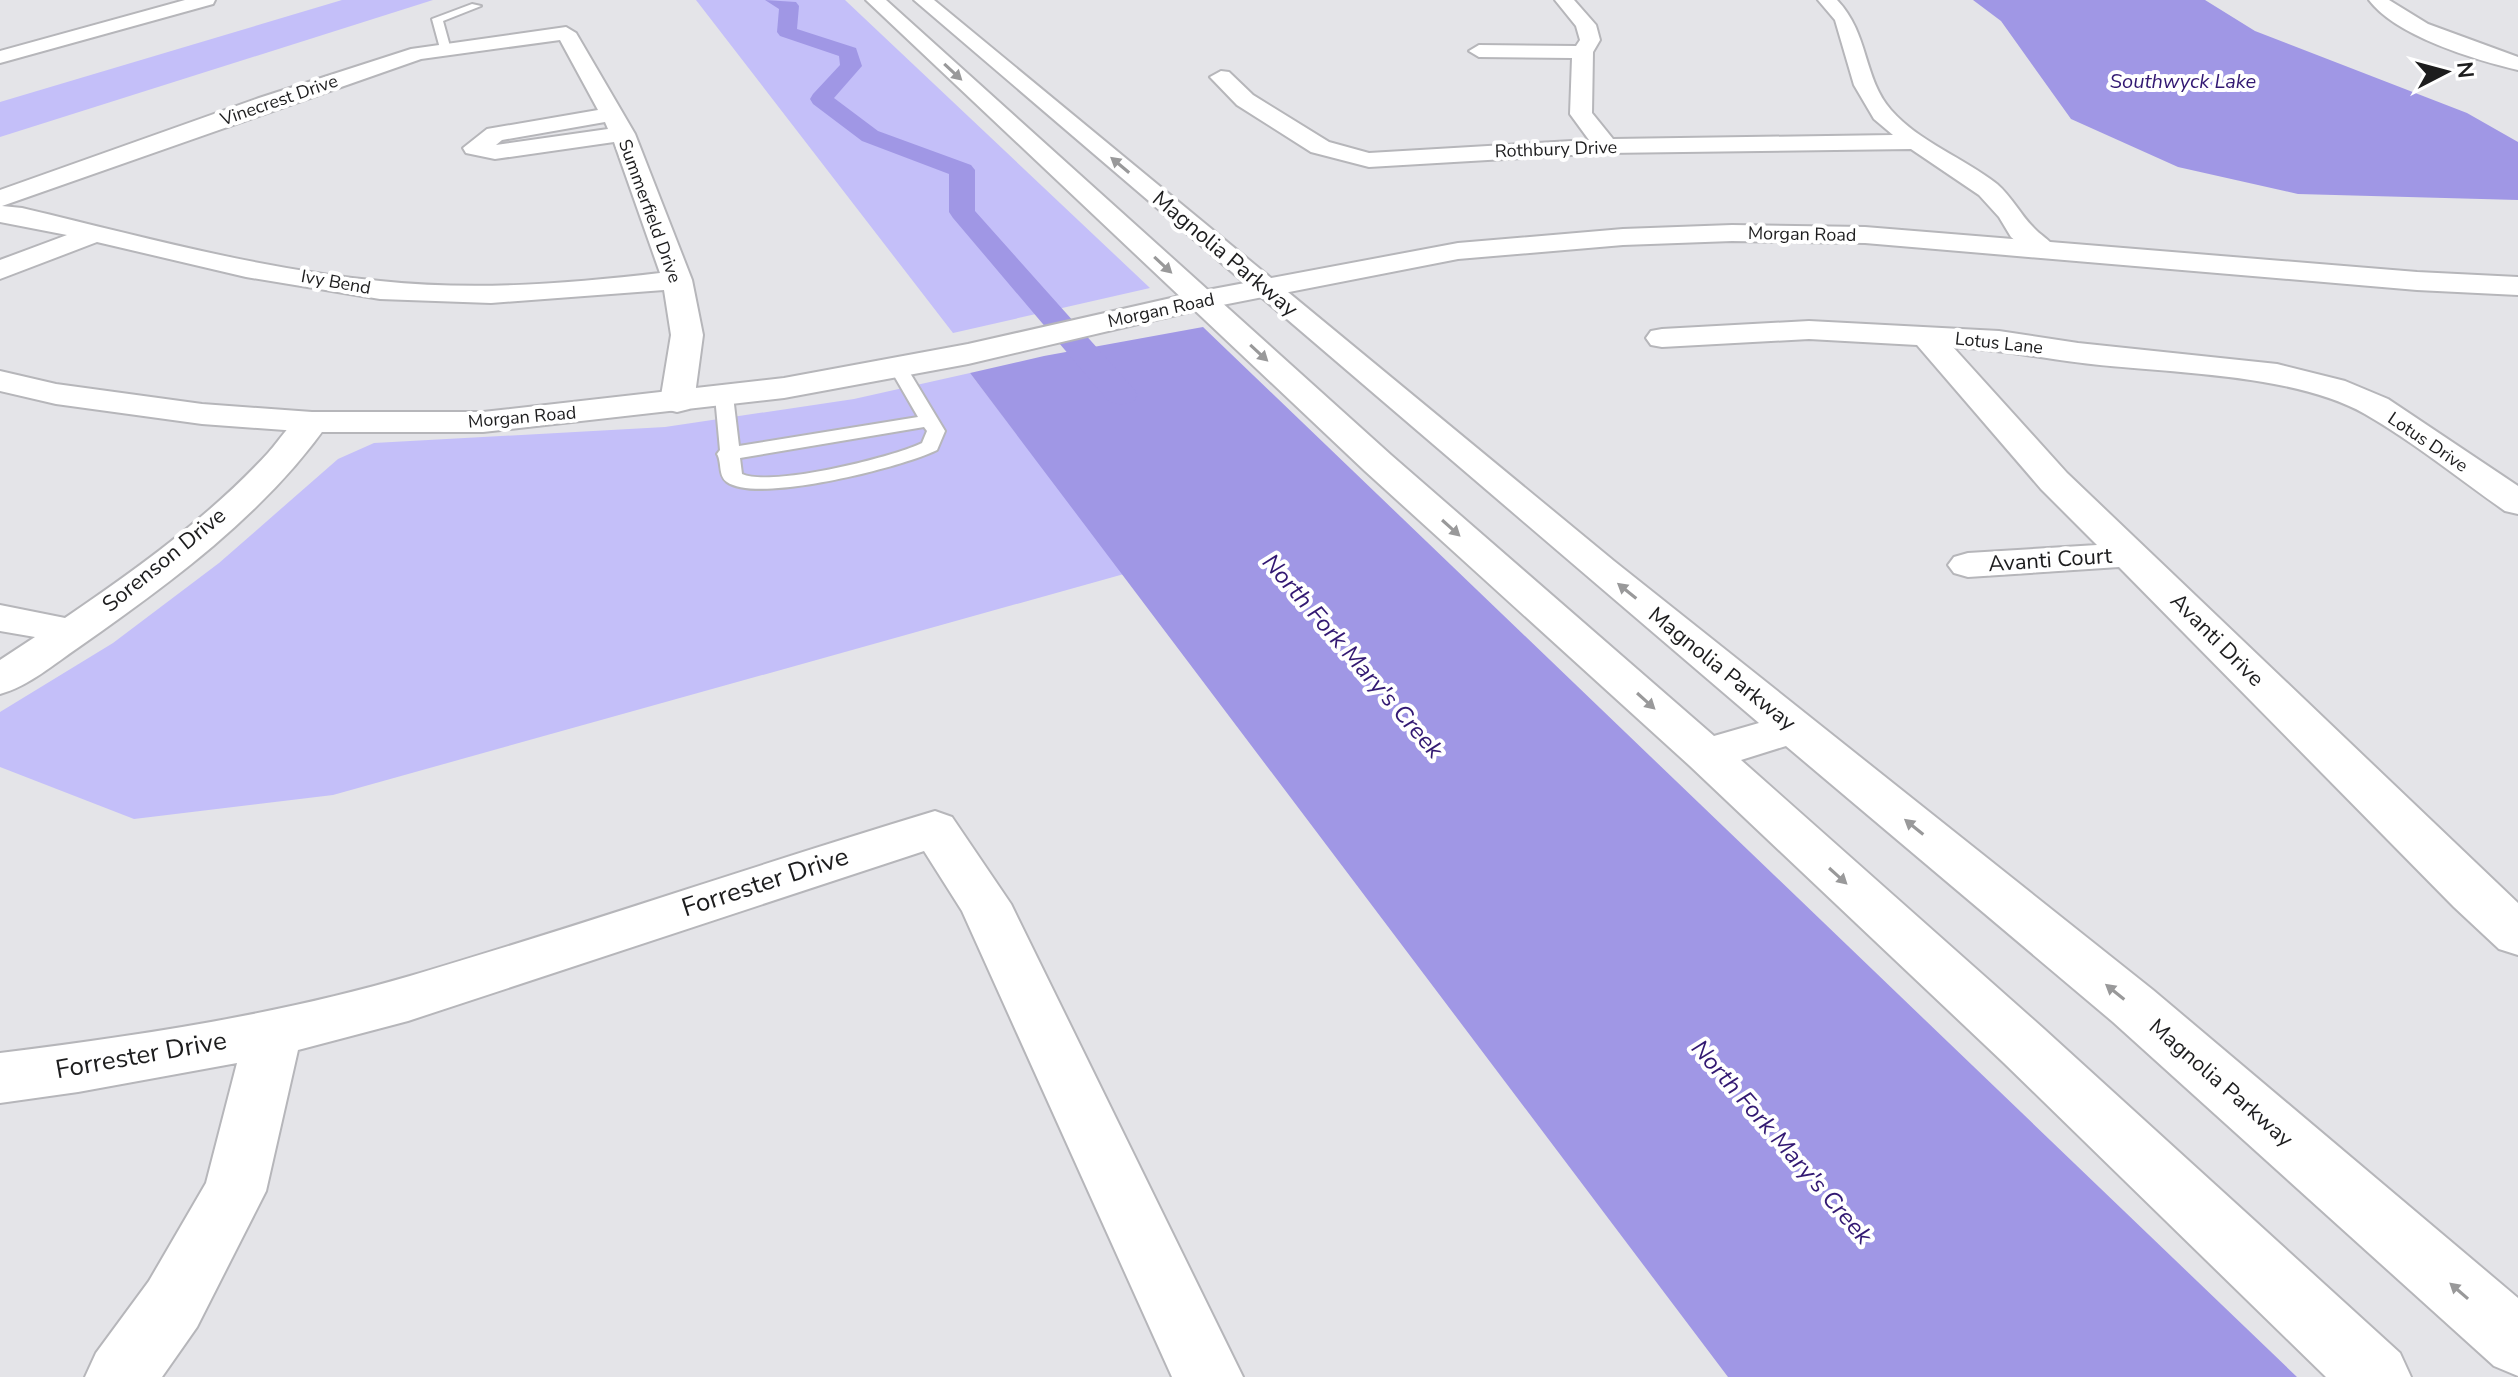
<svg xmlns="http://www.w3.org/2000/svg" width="2518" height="1377" font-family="'Nunito Sans',sans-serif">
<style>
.green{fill:#c4bff9}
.water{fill:#a097e5}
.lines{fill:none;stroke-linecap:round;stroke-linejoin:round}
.canal{fill:#a097e5;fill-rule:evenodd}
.service-casing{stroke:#b6b6ba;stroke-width:4}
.minor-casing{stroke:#b6b6ba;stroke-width:4}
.tertiary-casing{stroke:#b6b6ba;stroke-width:4}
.secondary-casing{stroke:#b6b6ba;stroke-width:4}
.service{fill:#fff;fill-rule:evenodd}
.minor{fill:#fff;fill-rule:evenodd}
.tertiary{fill:#fff;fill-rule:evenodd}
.secondary{fill:#fff;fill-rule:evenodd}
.oneway{fill:#99999a}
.labels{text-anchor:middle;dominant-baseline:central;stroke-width:8;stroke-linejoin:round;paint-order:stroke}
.far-street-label{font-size:18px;fill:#1d1d1e;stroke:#fff}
.far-water-label{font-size:20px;font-style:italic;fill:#321872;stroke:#fff}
.street-label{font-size:22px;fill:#1d1d1e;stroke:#fff}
.water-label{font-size:24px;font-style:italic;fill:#321872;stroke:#fff}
.near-street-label{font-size:26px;fill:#1d1d1e;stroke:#fff}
</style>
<rect width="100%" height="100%" fill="#e4e4e8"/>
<path class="green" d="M342 0H433L0 137V102Z
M696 0H845L1150 288 953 333Z
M970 373 1124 574 333 795 134 819 0 767V712L113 643 219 563 338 459 374 443 665 427 854 399Z"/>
<path class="water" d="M1973 0H2205L2255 31 2467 113 2518 142V200L2298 194 2178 167 2071 119 2001 21Z
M1203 327 2297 1377H1728L970 373 1044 356Z"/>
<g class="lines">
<path class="canal" d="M765 0 796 2 799 6 797 29 856 48 862 66 834 98 878 131 971 165 975 170V211L1133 388 1138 395 1133 402 1121 405 1109 402 953 218 949 212V174L862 141 813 104 810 99 813 94 840 65 839 56 780 36 777 32 779 9Z"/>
<g class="service-casing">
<path id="service" d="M472 4 481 6 443 21 451 50 441 52 432 19Z
M898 362 904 363 945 431 937 450C903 467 758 504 727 482 718 476 722 462 717 454L720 450 715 396 718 392H730L733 396 739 446 918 417 889 367ZM924 427 927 431 922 443C891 458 772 487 742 474L740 458Z"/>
</g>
<g class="minor-casing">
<path id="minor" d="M185 0H215L213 4 0 63V51Z
M1555 0H1574L1596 25 1600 40 1593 52 1592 113 1613 139 1893 135 1874 119 1854 85 1835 20 1818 0H1837C1869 33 1863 78 1891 110 1919 142 1964 158 1997 184 2012 197 2020 214 2033 227 2040 235 2049 239 2055 248L2051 254 2041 256 2031 254 2011 237 1999 217 1979 195 1911 149 1606 153 1369 167 1311 152 1237 105 1210 77 1221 71 1229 72 1253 95 1329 142 1369 153 1589 140 1570 114 1572 58 1479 57 1469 51 1479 45 1576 46 1580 40 1576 26Z
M2369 0H2389L2428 24 2518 57V70C2475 60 2396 36 2369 0Z
M566 27 576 33 635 134 692 280 703 335 694 402 689 409 677 412 665 409 660 402 671 335 664 290 491 303 380 299 246 277 97 242 0 279V260L67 235 0 222V190L259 98 411 49ZM560 40 598 110 487 129 463 148 466 153 495 159 614 142 660 273C567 284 473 291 380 281 258 269 140 236 22 208L2 206 421 59ZM605 122 608 129 496 145 502 140Z
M1809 321 1999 331 2078 343 2277 364 2345 381 2388 399 2518 486V514L2505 511C2459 479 2414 442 2365 414 2295 374 2172 373 2091 364 2045 359 2000 349 1953 347L2067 473 2518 903V955L2499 949 2454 907 2119 567 1968 577 1954 573 1948 565 1954 557 1968 553 2097 545 2041 489 1917 345 1809 339 1662 347 1651 345 1646 338 1651 331 1662 329Z
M312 412 324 415 329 422C265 514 169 584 79 647 54 664 29 686 0 694V660L35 637 0 631V605L65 618C137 569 209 517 268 453 282 438 292 417 312 412Z
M935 811 952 817 1011 904 1243 1377H1172L962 911 924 851 408 1021 298 1050 266 1191 197 1327 162 1377H85L96 1353 149 1281 206 1183 237 1063 78 1092 0 1103V1053C137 1036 277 1015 410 976 586 924 759 864 935 811Z"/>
</g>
<g class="tertiary-casing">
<path id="tertiary" d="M1732 225 1865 227 2417 272 2518 277V295L2417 290 1865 243 1732 241 1623 245 1458 259 1202 309 968 364 784 398 483 432H312L202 424 56 404 0 391V371L56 384 202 404 312 412H483L784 378 968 344 1202 291 1458 243 1623 229Z"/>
</g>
<g class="secondary-casing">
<path id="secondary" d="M866 0H886L1391 455 1714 736 1759 723 914 0H934L1614 561 2153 990 2518 1298V1376L2494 1366 2113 1022 1786 746 1741 760 2044 1029 2400 1353 2411 1377H2326L2004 1063 1690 766 1365 471Z"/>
</g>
<use href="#service" class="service"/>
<use href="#minor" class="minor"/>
<use href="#tertiary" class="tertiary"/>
<use href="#secondary" class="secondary"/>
</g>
<defs><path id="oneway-solid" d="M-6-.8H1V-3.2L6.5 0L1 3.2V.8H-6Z" transform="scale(2)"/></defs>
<g class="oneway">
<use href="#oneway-solid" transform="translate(953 72) rotate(43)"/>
<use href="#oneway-solid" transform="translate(1120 165) rotate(-140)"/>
<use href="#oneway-solid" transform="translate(1163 265) rotate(43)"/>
<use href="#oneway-solid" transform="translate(1259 353) rotate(43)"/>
<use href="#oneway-solid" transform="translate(1451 528) rotate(42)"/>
<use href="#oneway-solid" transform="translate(1627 591) rotate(-141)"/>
<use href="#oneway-solid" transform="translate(1646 701) rotate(42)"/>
<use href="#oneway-solid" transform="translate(1914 827) rotate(-141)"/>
<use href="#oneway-solid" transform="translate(1838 876) rotate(42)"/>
<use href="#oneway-solid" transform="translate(2115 992) rotate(-141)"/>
<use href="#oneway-solid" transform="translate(2459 1291) rotate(-139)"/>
</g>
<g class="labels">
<g class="far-street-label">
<text transform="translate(279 100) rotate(-19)">Vinecrest Drive</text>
<text transform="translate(1556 149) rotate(-2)">Rothbury Drive</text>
<text transform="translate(650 211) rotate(70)">Summerfield Drive</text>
<text transform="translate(1802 234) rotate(1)">Morgan Road</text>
<text transform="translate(336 282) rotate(10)">Ivy Bend</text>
<text transform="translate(1161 310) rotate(-12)">Morgan Road</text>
<text transform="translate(1999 343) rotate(6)">Lotus Lane</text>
<text transform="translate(522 417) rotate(-5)">Morgan Road</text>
<text transform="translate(2428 442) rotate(34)">Lotus Drive</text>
</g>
<g class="far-water-label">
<text x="2183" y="81">Southwyck Lake</text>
</g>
<g class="street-label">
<text transform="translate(1225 254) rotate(40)">Magnolia Parkway</text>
<text transform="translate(164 560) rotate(-39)">Sorenson Drive</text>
<text transform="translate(2050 560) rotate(-4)">Avanti Court</text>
<text transform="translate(2217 640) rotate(45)">Avanti Drive</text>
<text transform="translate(1722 669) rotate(39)">Magnolia Parkway</text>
<text transform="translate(2221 1083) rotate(41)">Magnolia Parkway</text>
</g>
<g class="water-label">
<text transform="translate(1353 656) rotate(49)">North Fork Mary's Creek</text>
<text transform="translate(1782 1142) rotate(49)">North Fork Mary's Creek</text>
</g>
<g class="near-street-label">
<text transform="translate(765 882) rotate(-18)">Forrester Drive</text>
<text transform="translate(141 1055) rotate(-10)">Forrester Drive</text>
</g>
</g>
<g transform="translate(2446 72) rotate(84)" stroke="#ffffff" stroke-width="6" paint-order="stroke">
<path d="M0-6L14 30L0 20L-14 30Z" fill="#1d1d1e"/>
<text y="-12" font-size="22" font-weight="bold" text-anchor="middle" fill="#1d1d1e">N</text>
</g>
</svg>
